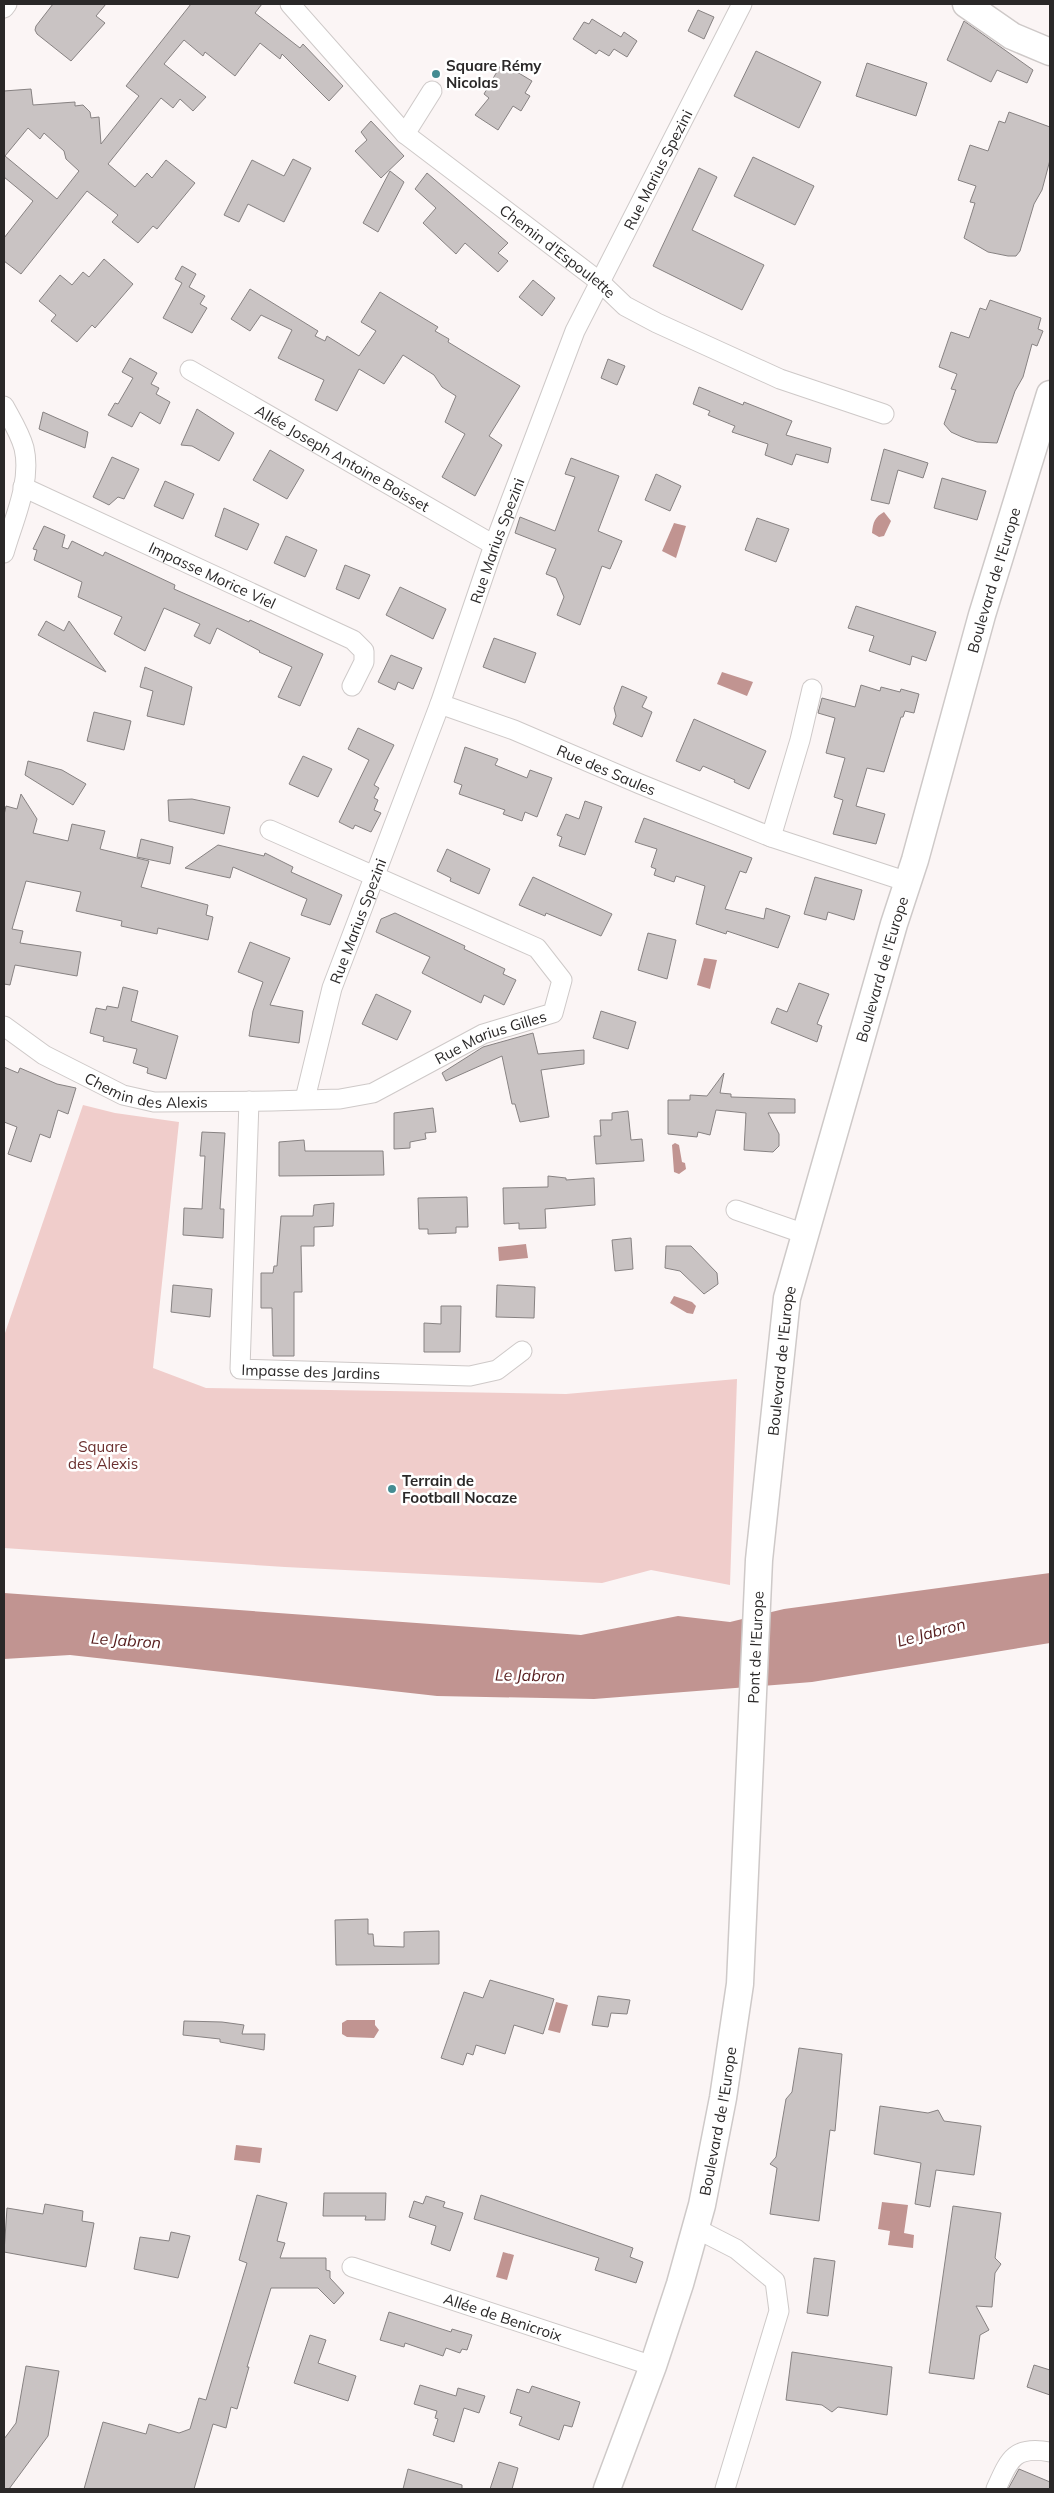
<svg xmlns="http://www.w3.org/2000/svg" width="1054" height="2493" font-family="Mulish,sans-serif">
<style>
.green{fill:#f0cdcb}
.water{fill:#c19491}
.building{fill:#c9c3c3;stroke:#878282;fill-rule:evenodd}
.lines{fill:none;stroke-linecap:round;stroke-linejoin:round}
.minor-casing{stroke:#cec9c8;stroke-width:21}
.secondary-casing{stroke:#cec9c8;stroke-width:29}
.minor{stroke:#fff;stroke-width:19}
.secondary{stroke:#fff;stroke-width:26}
.poi-dot{fill:#448c92;stroke:#fff;stroke-width:2}
.labels{text-anchor:middle;dominant-baseline:central;stroke-width:5;stroke-linejoin:round;paint-order:stroke}
.poi-label{font-size:15px;font-weight:bold;fill:#2a2828;stroke:#fff;text-anchor:start}
.street-label{font-size:15px;fill:#2a2828;stroke:#fff}
.park-label{font-size:15px;fill:#6a2f2e;stroke:#fff}
.water-label{font-size:16px;font-style:italic;fill:#551c1c;stroke:#fff}
</style>
<rect width="100%" height="100%" fill="#fbf5f5"/>
<path class="green" d="M83 1105 115 1113 179 1122 153 1368 206 1388 566 1394 737 1379 730 1585 651 1570 602 1583 285 1567 4 1548V1336Z"/>
<path class="water" d="M884 512 891 521 884 536 879 537 872 533C873 522 875 517 884 512Z
M674 523 686 526 676 558 662 551Z
M722 672 753 682 747 696 717 684Z
M704 958 717 960 710 989 697 985Z
M675 1143 679 1145 682 1162 685 1163 686 1169 679 1174 674 1172 672 1145Z
M526 1244 528 1258 499 1261 498 1247Z
M674 1296 692 1302 696 1306 693 1314 687 1313 670 1303Z
M1050 1573V1643L812 1682 594 1699 437 1696 70 1655 4 1659V1593L581 1635 678 1616 730 1622 784 1609Z
M556 2002 568 2005 560 2033 548 2030Z
M347 2020H375V2025L379 2030 374 2038 347 2037 342 2034V2023Z
M236 2145 262 2148 260 2163 234 2160Z
M882 2202 908 2205 904 2233 914 2235 913 2248 888 2245 890 2231 878 2229Z
M503 2252 514 2255 507 2280 496 2277Z"/>
<path class="building" d="M53 4H106L96 16 105 23 71 61 37 34 35 30 36 26Z
M191 4H262L255 13 300 48 303 44 343 86 329 101 282 54 280 59 260 43 235 76 205 52 203 56 184 40 164 64 206 97 193 111 180 99 173 108 161 98 108 164 135 187 147 173 152 178 166 160 195 183 157 229 153 226 138 243 112 222 118 215 87 191 21 274 4 261V238L33 201 4 177V91L31 89 33 105 75 102V106L83 105 90 112 91 118 99 117 101 144 139 96 126 86ZM28 128 40 139 44 133 64 151 66 159 79 171 57 199 5 156Z
M698 10 714 17 704 39 688 31Z
M592 19 621 37 624 32 637 41 627 57 614 49 609 56 599 50 596 54 573 39 584 22 589 24Z
M964 21 1033 70 1027 83 997 70 991 82 947 60Z
M756 51 821 82 799 128 734 96Z
M502 63 532 81 525 93 530 96 521 111 513 106 498 130 475 115 489 98 484 94Z
M867 63 927 83 916 116 856 96Z
M1009 112 1050 127V160L1042 190 1034 204 1020 251 1016 256H1008L988 252 964 238 975 203 970 202 976 186 958 180 970 145 988 151 999 121 1005 123Z
M371 121 404 156 381 178 355 151 367 140 361 132Z
M753 157 814 186 795 225 734 196Z
M293 159 311 168 284 222 248 204 239 222 224 215 252 160 284 176Z
M699 168 717 177 692 230 764 265 742 310 653 266Z
M390 171 404 182 378 232 363 223Z
M427 173 508 243 498 253 508 261 498 272 465 243 456 254 423 223 436 208 415 189Z
M104 259 133 284 95 328 92 325 77 342 51 321 56 315 39 301 60 275 72 285 83 272 89 277Z
M182 266 196 274 189 287 205 296 200 304 207 308 192 333 163 318 182 283 175 279Z
M533 280 555 298 542 316 519 297Z
M250 289 318 331 315 336 325 341 327 336 359 356 376 331 361 322 380 292 438 327 435 331 449 339 448 342 520 386 489 436 502 445 475 496 442 477 465 434 445 422 456 396 442 387 434 375 403 355 384 384 359 369 337 411 315 400 324 380 278 358 292 330 261 315 250 331 231 319Z
M990 300 1041 318 1038 329 1043 331 1037 346 1032 344 1023 377 1015 391 997 443 977 442 962 437 951 432 944 424 956 390 951 389 957 374 939 367 951 332 969 338 980 308 986 310Z
M130 358 157 373 151 384 159 388 156 394 170 402 160 424 140 412 132 427 108 415 115 403 118 404 133 378 122 372Z
M608 359 625 366 617 385 601 378Z
M699 387 743 405 744 402 792 421 786 435 831 448 828 463 796 454 792 465 765 455 768 444 732 432 735 426 708 415 710 411 693 404Z
M197 409 234 433 219 461 192 446 181 445Z
M43 412 88 432 85 448 39 429Z
M884 449 928 463 923 478 898 470 889 504 871 500Z
M270 450 304 470 287 499 253 480Z
M112 457 139 469 124 499 118 497 109 505 93 497Z
M571 458 619 476 598 531 622 541 610 569 602 566 580 625 557 615 564 597 556 578 546 574 556 549 515 533 520 517 555 531 575 477 565 474Z
M656 474 681 486 670 511 645 500Z
M942 478 986 491 977 520 934 508Z
M165 481 194 494 183 519 154 506Z
M224 508 259 524 247 550 215 536Z
M757 518 789 529 776 562 745 550Z
M44 526 65 535 62 547 68 549 72 541 103 556 105 552 175 585 174 589 249 622 250 620 323 654 300 706 278 697 292 667 259 652 260 651 217 628 210 644 194 636 200 624 164 608 145 651 114 634 122 617 78 597 82 582 34 560 37 550 33 549Z
M286 536 317 550 305 577 274 563Z
M345 565 370 575 359 599 336 589Z
M400 587 446 609 433 639 386 615Z
M856 606 936 632 926 661 912 656 910 665 869 651 874 636 848 628Z
M46 621 64 631 69 621 106 672 38 635Z
M494 638 536 653 525 683 483 667Z
M391 655 422 668 413 689 398 682 395 690 378 682Z
M145 667 192 687 184 725 147 716 153 691 140 687Z
M861 685 880 691 881 687 900 692 901 689 919 694 914 713 905 711 903 717H901L884 772 867 768 856 806 885 814 876 844 833 834 843 800 834 797 845 758 826 753 835 718 818 713 822 698 855 707Z
M622 686 647 697 642 707 652 712 642 737 613 724 616 716 614 708Z
M94 712 131 721 124 750 87 741Z
M694 719 766 751 749 789 734 782 735 780 703 766 700 771 676 761Z
M358 728 394 745 374 785 379 788 374 798 378 800 374 810 381 813 371 832 355 825 353 829 339 822 369 760 348 749Z
M465 747 498 759 495 765 527 778 530 770 552 778 537 817 525 812 522 821 503 814 505 810 459 794 462 785 454 782Z
M303 756 332 769 318 797 289 784Z
M28 761 62 770 86 784 73 805 25 775Z
M21 794 37 819 33 833 68 841 72 824 105 831 100 849 149 861 141 887 208 905 206 915 213 917 208 940 158 928 157 934 121 926 122 921 76 911 81 892 26 881 12 929 23 931 20 943 81 952 77 976 15 965 10 985 4 984V815L6 806 17 809Z
M192 799 230 807 224 834 169 821 168 800Z
M585 801 602 807 585 855 559 846 562 837 557 835 566 814 579 819Z
M644 818 752 858 746 873 740 871 725 909 764 919 766 908 790 916 778 948 727 931 726 934 696 924 705 886 676 876 674 882 654 875 656 869 651 867 657 849 635 842Z
M141 839 173 847 170 864 137 857Z
M218 845 264 856 265 853 293 867 291 872 342 895 330 925 301 915 307 899 233 867 230 878 185 868Z
M447 849 490 869 479 894 450 881 451 878 437 871Z
M533 877 612 914 601 936 546 913 545 916 519 905Z
M815 877 862 890 854 920 828 912 826 920 804 914Z
M395 913 465 946 464 949 505 969 503 974 516 980 504 1005 484 995 481 1003 422 973 430 957 376 932 381 919Z
M648 933 676 940 667 979 638 970Z
M250 942 290 958 270 1005 303 1011 299 1043 249 1036 253 1011 263 982 238 972Z
M799 983 829 994 817 1024 822 1026 817 1042 771 1023 777 1008 787 1012Z
M123 987 138 991 131 1021 178 1036 166 1079 147 1073 148 1068 133 1063 137 1049 103 1041 104 1037 90 1033 96 1008 106 1010 107 1006 118 1008Z
M376 994 411 1011 397 1040 362 1024Z
M601 1011 636 1022 628 1049 593 1038Z
M533 1033 538 1054 584 1050V1064L541 1070 549 1117 520 1122 515 1104H512L502 1056 446 1081 442 1073 483 1047Z
M4 1067 18 1073 20 1068 57 1084 76 1088 68 1114 58 1110 50 1138 40 1134 31 1162 8 1154 17 1127 4 1122Z
M724 1073 720 1093 731 1094V1097L795 1099V1113H768L779 1134V1146L773 1152 744 1150 746 1113 716 1110 710 1135 698 1132 697 1137 668 1134V1100H690V1095L707 1096Z
M433 1108 436 1132 425 1133 426 1139 410 1142V1148L394 1149V1113Z
M628 1111 631 1140 642 1139 644 1161 596 1164 594 1136H601L600 1120H612V1113Z
M202 1132 225 1133 220 1209H224L223 1238 183 1235 184 1208 202 1209 205 1156H200Z
M304 1140 305 1151H383L384 1175 279 1176V1142Z
M548 1176 566 1178V1180L594 1178 595 1205 545 1209 546 1228 519 1229V1223L504 1224 503 1188 548 1187Z
M467 1197 468 1227H456V1233L428 1234V1229H419L418 1198Z
M334 1203 333 1226 314 1227V1246H301L302 1292H294V1356H273L272 1308H261V1273H273L274 1266H277L281 1216H313L314 1205Z
M631 1238 633 1269 615 1271 612 1240Z
M666 1246H691L717 1273 718 1284 704 1294 680 1271 665 1268Z
M173 1285 212 1289 210 1317 171 1312Z
M497 1285 535 1287 534 1318 496 1317Z
M441 1306H461L460 1352H424V1323L441 1324Z
M368 1919V1934H373L374 1946 404 1947V1932L439 1931V1964L336 1965 335 1920Z
M490 1980 554 1999 543 2034 514 2025 505 2054 476 2045 473 2055 467 2053 463 2065 441 2058 464 1992 483 1998Z
M598 1996 630 2000 627 2014 611 2013 608 2027 592 2025Z
M184 2021 222 2022 244 2025 242 2034H265L264 2050 220 2042V2039L183 2035Z
M799 2048 842 2054 835 2131 830 2130 819 2221 770 2214 777 2168 770 2164 776 2157 786 2099 792 2092Z
M880 2106 928 2113 938 2110 944 2121 981 2126 974 2175 936 2170 930 2207 915 2204 921 2163 874 2154Z
M324 2193H386L385 2220H365L366 2216H323Z
M257 2195 287 2203 277 2241 285 2243 280 2258H326V2270L330 2271V2278L344 2293 334 2304 318 2288H271L247 2367H249L237 2409 231 2407 226 2428 213 2424 194 2489H84L103 2422 146 2434 149 2424 179 2433 190 2429 199 2398 206 2400 247 2263 239 2260Z
M481 2195 633 2248 630 2257 643 2262 636 2283 595 2270 599 2258 474 2219Z
M426 2196 445 2202 443 2207 463 2213 450 2251 431 2244 436 2226 409 2217 414 2201 423 2204Z
M45 2204 83 2211 82 2221 94 2223 86 2267 4 2252 7 2208 43 2214Z
M953 2206 1001 2213 995 2258 1001 2264 995 2273 992 2307 976 2306 989 2330 980 2335 974 2379 929 2373Z
M171 2232 190 2236 178 2278 134 2269 140 2237 169 2241Z
M814 2258 835 2261 828 2316 807 2313Z
M389 2312 451 2332 452 2329 472 2335 467 2350 462 2349 460 2353 446 2348 443 2356 405 2343 404 2347 380 2340Z
M310 2335 326 2340 318 2363 356 2376 348 2401 294 2383Z
M792 2352 892 2367 887 2415 838 2407 832 2412 822 2405 786 2400Z
M1034 2365 1050 2370V2395L1027 2387Z
M26 2366 59 2371 48 2436 9 2489H4V2439L16 2423Z
M420 2385 456 2396 458 2388 485 2396 479 2413 464 2408 454 2442 433 2435 438 2419 435 2418 437 2411 414 2404Z
M532 2386 580 2402 572 2427 564 2425 559 2440 519 2425 522 2417 510 2413 517 2389 529 2393Z
M499 2462 518 2468 512 2489H490Z
M408 2469 462 2485V2489H403Z
M1019 2469 1050 2482V2489H1008Z"/>
<g class="lines">
<g class="minor-casing">
<g id="minor">
<path id="s1" d="M290 4 405 134 600 282 625 306 657 323 780 379 884 414"/>
<path d="M4 8 7 4"/>
<path d="M405 134 432 91"/>
<path id="s2" d="M190 370 494 545"/>
<path d="M4 406C11 419 20 433 24 448 32 482 13 521 4 553"/>
<path id="s3" d="M23 487 353 640 364 651V662L352 686"/>
<path d="M812 689 800 740 771 837 908 882"/>
<path id="s4" d="M440 704 514 730 640 784 771 837"/>
<path id="s5" d="M4 1026 44 1055 123 1095 154 1102 272 1101 340 1099 373 1093 483 1034 553 1013 562 980 537 948 270 830"/>
<path id="s6" d="M305 1099 332 988 440 704 494 545 575 331 742 4"/>
<path id="s7" d="M249 1101 240 1369 470 1376 497 1370 522 1351"/>
<path d="M736 1210 805 1234"/>
<path d="M695 2228 736 2249 775 2281 779 2311 725 2489"/>
<path id="s8" d="M352 2267 653 2366"/>
<path d="M996 2489C1009 2460 1014 2445 1050 2452"/>
</g>
</g>
<g class="secondary-casing">
<g id="secondary">
<path d="M966 4 1012 36 1050 52"/>
<path id="s9" d="M607 2489 653 2366 680 2284 702 2205 723 2098 740 1984 759 1560 787 1298 894 924 915 860 982 615 1050 394"/>
</g>
</g>
<use href="#minor" class="minor"/>
<use href="#secondary" class="secondary"/>
</g>
<g class="poi-dot">
<circle cx="436" cy="74" r="5"/>
<circle cx="392" cy="1489" r="5"/>
</g>
<g class="labels">
<g class="poi-label">
<text x="446" y="65">Square Rémy<tspan x="446" dy="17">Nicolas</tspan></text>
<text x="402" y="1480">Terrain de<tspan x="402" dy="17">Football Nocaze</tspan></text>
</g>
<g class="street-label">
<text stroke="none"><textPath href="#s6" startOffset="996">Rue Marius Spezini</textPath></text>
<text stroke="none"><textPath href="#s1" startOffset="366">Chemin d'Espoulette</textPath></text>
<text stroke="none"><textPath href="#s2" startOffset="176">Allée Joseph Antoine Boisset</textPath></text>
<text stroke="none"><textPath href="#s6" startOffset="591">Rue Marius Spezini</textPath></text>
<text stroke="none"><textPath href="#s3" startOffset="209">Impasse Morice Viel</textPath></text>
<text stroke="none"><textPath href="#s9" startOffset="1959">Boulevard de l'Europe</textPath></text>
<text stroke="none"><textPath href="#s4" startOffset="179">Rue des Saules</textPath></text>
<text stroke="none"><textPath href="#s6" startOffset="186">Rue Marius Spezini</textPath></text>
<text stroke="none"><textPath href="#s9" startOffset="1554">Boulevard de l'Europe</textPath></text>
<text stroke="none"><textPath href="#s5" startOffset="520">Rue Marius Gilles</textPath></text>
<text stroke="none"><textPath href="#s5" startOffset="160">Chemin des Alexis</textPath></text>
<text stroke="none"><textPath href="#s9" startOffset="1149">Boulevard de l'Europe</textPath></text>
<text stroke="none"><textPath href="#s7" startOffset="339">Impasse des Jardins</textPath></text>
<text stroke="none"><textPath href="#s9" startOffset="861">Pont de l'Europe</textPath></text>
<text stroke="none"><textPath href="#s9" startOffset="385">Boulevard de l'Europe</textPath></text>
<text stroke="none"><textPath href="#s8" startOffset="159">Allée de Benicroix</textPath></text>
</g>
<g class="park-label">
<text x="103" y="1446">Square<tspan x="103" dy="17">des Alexis</tspan></text>
</g>
<g class="water-label">
<text transform="translate(931 1632) rotate(-15)">Le Jabron</text>
<text transform="translate(126 1640) rotate(4)">Le Jabron</text>
<text transform="translate(530 1675) rotate(1)">Le Jabron</text>
</g>
</g>
<rect width="1054" height="2493" fill="none" stroke="#2a2828" stroke-width="10"/>
</svg>
